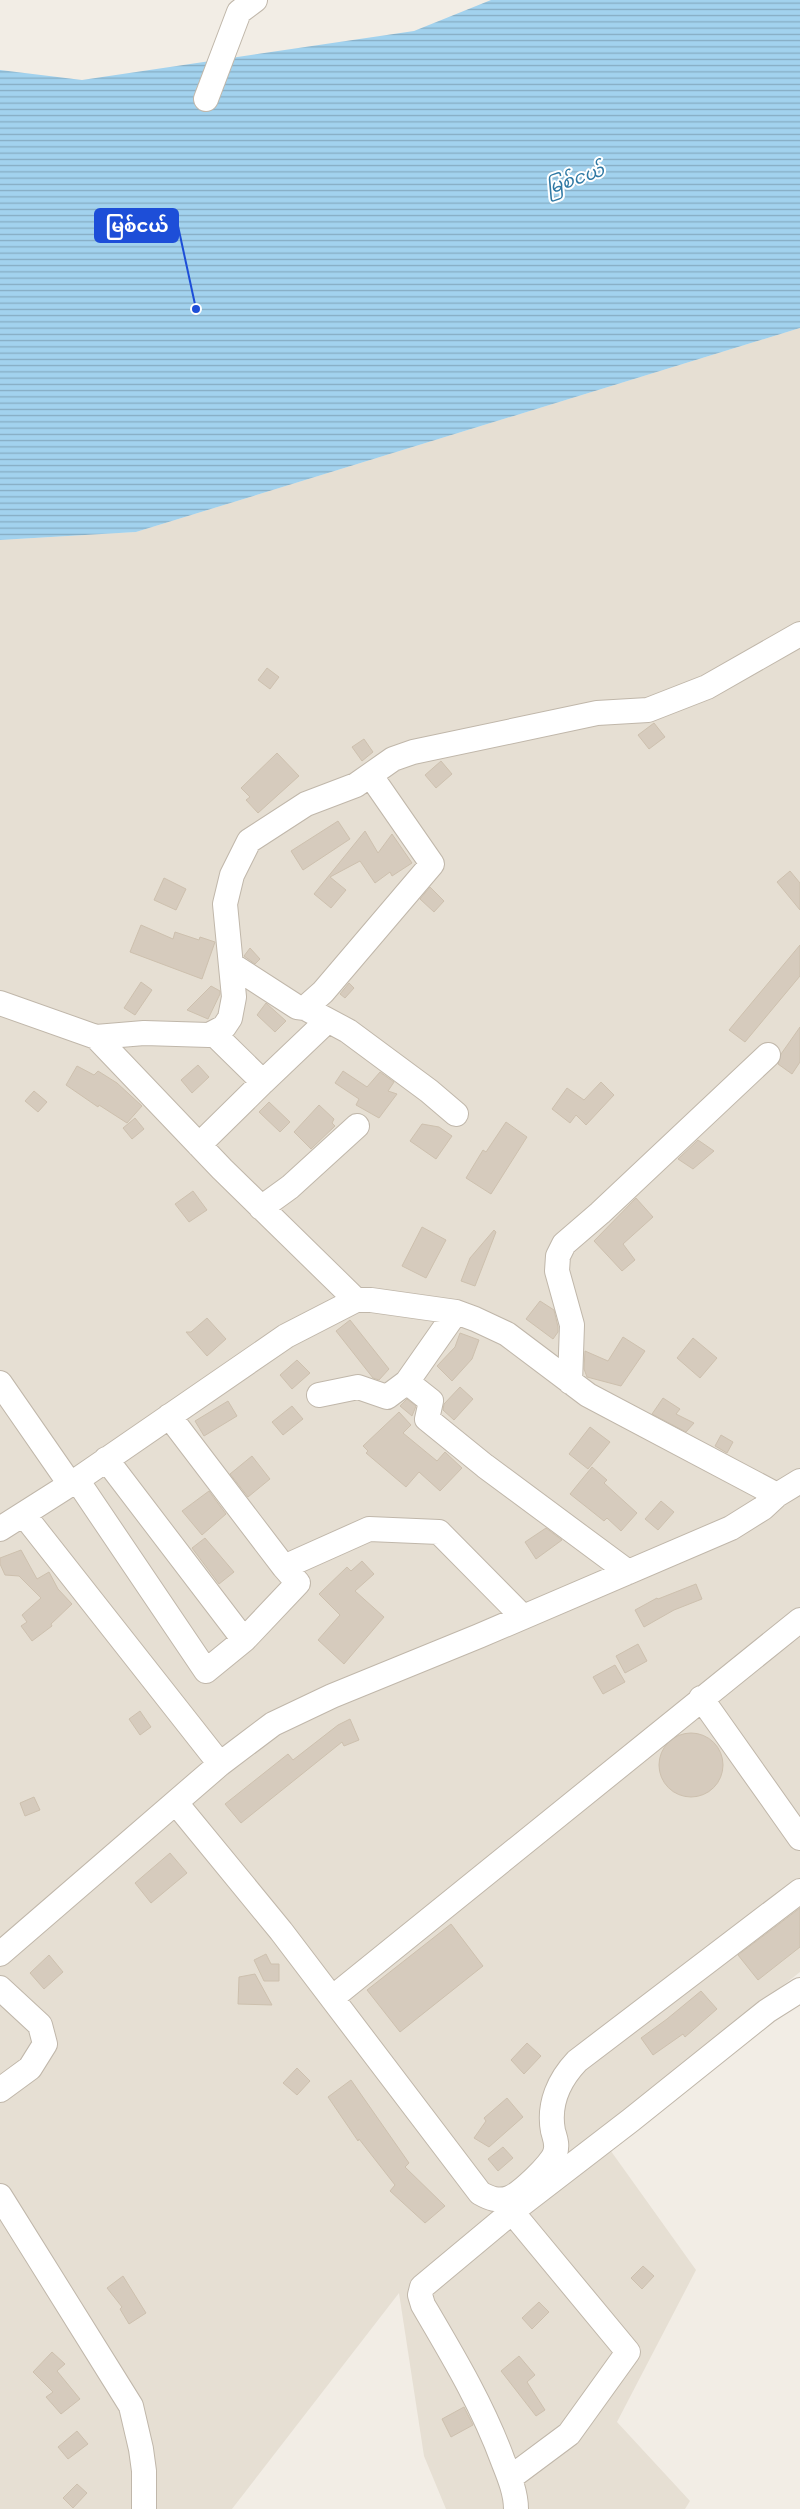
<svg xmlns="http://www.w3.org/2000/svg" width="800" height="2509" font-family="'Varela Round','Noto Sans Myanmar',sans-serif">
<style>
.residential{fill:#e6dfd3}
.water{fill:url(#water-rules)}
.building{fill:#d6cbbd;stroke:#cdc0ae}
.lines{fill:none;stroke-linecap:round;stroke-linejoin:round}
.minor-casing{stroke:#c0b7aa;stroke-width:26}
.minor{stroke:#fff;stroke-width:24}
.labels{text-anchor:middle;dominant-baseline:central;stroke-width:4;stroke-linejoin:round;paint-order:stroke}
.water-label{font-size:18px;font-style:italic;fill:#2f79a4;stroke:#fff}
.leader{fill:none;stroke:#1d4ed8;stroke-width:2}
.callout-dot{fill:#1d4ed8;stroke:#fff;stroke-width:2}
.callout{fill:#1d4ed8;stroke:#1d4ed8;stroke-width:2}
.callout-label{font-size:18px;text-anchor:middle;font-weight:bold;fill:#fff}
</style>
<defs>
<pattern id="water-rules" width="6" height="5" patternUnits="userSpaceOnUse" patternTransform="scale(1.25)"><rect width="6" height="5" fill="#a2d2ee"/><path d="M0 2.5h6" fill="none" stroke="#86acc2"/></pattern>
</defs>
<rect width="100%" height="100%" fill="#f2ede5"/>
<path class="residential" d="M800 328V1972L598 2133 696 2270 617 2422 690 2501 685 2509H446L424 2456 399 2293 232 2509H0V540L136 532Z"/>
<path class="water" d="M491 0H800V328L136 532 0 540V70L82 80 414 31Z"/>
<path class="building" d="M267 668 279 677 270 689 258 680Z
M654 723 665 737 649 749 638 735Z
M364 739 373 752 362 761 352 747Z
M277 753 299 776 258 813 246 800 250 797 241 788Z
M441 761 452 774 436 788 425 775Z
M338 821 350 839 303 870 291 851Z
M365 831 378 853 392 834 412 863 392 876 390 872 375 883 360 861 330 877 346 890 331 908 314 894Z
M790 871 800 883V910L777 882Z
M164 878 186 889 176 910 154 900Z
M430 887 444 901 434 912 420 899Z
M141 925 173 939 175 932 199 940 200 937 215 942 202 979 130 952Z
M800 945V976L745 1042 729 1030Z
M250 948 260 959 255 964 244 956Z
M141 982 152 990 135 1015 124 1008Z
M349 983 354 988 345 998 340 994Z
M211 986 220 991V994L208 1019 187 1010Z
M266 1003 286 1021 275 1032 257 1015Z
M800 1027V1062L792 1074 778 1064 781 1054Z
M198 1065 209 1077 192 1093 181 1080Z
M77 1066 94 1075 98 1071 117 1083 142 1106 127 1123 99 1105 98 1107 66 1085Z
M343 1071 367 1087 380 1072 394 1082 388 1091 397 1094 379 1118 356 1105 359 1099 335 1083Z
M601 1082 614 1095 586 1125 576 1115 570 1123 552 1109 567 1088 584 1100Z
M34 1091 47 1102 38 1112 25 1101Z
M269 1102 290 1122 280 1132 259 1112Z
M319 1105 334 1119 332 1123 335 1126 311 1149 294 1132Z
M135 1118 144 1129 132 1139 123 1128Z
M506 1122 527 1137 491 1194 466 1178 483 1150 486 1152Z
M422 1124 439 1127 452 1136 436 1159 410 1141Z
M698 1140 714 1151 693 1169 678 1159Z
M193 1191 207 1210 189 1222 175 1204Z
M636 1198 653 1217 623 1244 635 1260 622 1271 594 1241Z
M422 1227 446 1240 426 1278 402 1266Z
M494 1230 496 1232 475 1286 461 1281 470 1258Z
M540 1301 554 1310 558 1327V1332L553 1339 526 1319Z
M207 1318 226 1339 207 1356 186 1332H191Z
M350 1320 389 1369 379 1380 373 1378 336 1331Z
M460 1333 479 1340 472 1359 452 1381 437 1366 455 1347Z
M623 1337 645 1351 621 1386 587 1377 584 1369 585 1351 608 1361Z
M693 1338 717 1358 700 1378 677 1358Z
M297 1360 310 1373 292 1389 280 1375Z
M460 1387 473 1399 454 1420 443 1410 444 1404Z
M663 1398 680 1409 676 1414 694 1423 686 1432 652 1414Z
M407 1399 416 1406 412 1416 400 1406Z
M228 1401 237 1416 204 1436 195 1421Z
M292 1406 303 1419 283 1435 272 1422Z
M399 1412 411 1425 403 1433 437 1461 445 1452 462 1468 440 1491 419 1472 406 1487 366 1453 368 1451 363 1446Z
M590 1427 610 1442 588 1469 569 1454Z
M721 1435 733 1442 727 1453 715 1446Z
M252 1456 270 1479 248 1497 230 1474Z
M592 1467 607 1480 604 1483 637 1513 621 1531 607 1518 604 1521 570 1494Z
M209 1491 226 1514 202 1535 182 1511Z
M661 1501 674 1512 658 1530 645 1519Z
M546 1528 562 1540 536 1559 525 1542Z
M205 1538 234 1572 219 1584 192 1548Z
M21 1550 37 1579 49 1572 58 1589 72 1604 51 1624 52 1626 32 1641 21 1626 27 1622 22 1615 41 1598 19 1576 5 1575 0 1564V1558Z
M362 1561 374 1574 355 1591 384 1617 344 1664 318 1640 340 1615 319 1594 347 1567 351 1571Z
M696 1584 702 1599 674 1610 644 1627 635 1610 657 1598 658 1599Z
M638 1644 647 1661 625 1673 616 1656Z
M615 1665 625 1682 603 1694 593 1677Z
M140 1711 151 1727 140 1735 129 1719Z
M350 1719 359 1740 344 1746 342 1742 241 1823 225 1804 288 1754 293 1760 338 1725Z
M659 1765a32 32 0 1 1 64 0a32 32 0 1 1-64 0Z
M34 1797 40 1810 25 1816 20 1803Z
M170 1853 187 1873 151 1903 135 1883Z
M800 1908V1947L758 1980 738 1955Z
M451 1924 483 1966 400 2032 367 1990Z
M266 1954 271 1964H279V1981H264L254 1960Z
M49 1955 63 1972 44 1989 30 1973Z
M255 1974 272 2005 238 2004 239 1977Z
M701 1991 717 2009 685 2037 683 2034 653 2055 641 2038 667 2019Z
M527 2043 541 2056 524 2074 511 2060Z
M297 2068 310 2081 297 2095 283 2083Z
M351 2080 409 2163 405 2167 445 2206 425 2223 390 2191 395 2185 359 2139 358 2141 328 2097Z
M507 2098 523 2117 489 2147 474 2138 486 2121 484 2118Z
M503 2147 513 2158 498 2171 488 2159Z
M643 2266 654 2276 642 2289 631 2278Z
M123 2276 146 2313 129 2324 120 2309 122 2307 107 2288Z
M539 2302 549 2312 532 2329 522 2318Z
M52 2352 65 2364 57 2371 80 2399 61 2414 46 2397 53 2392 33 2372Z
M519 2356 535 2375 527 2382 545 2410 536 2416 501 2371Z
M464 2407 473 2425 451 2437 442 2419Z
M77 2431 88 2444 68 2459 58 2447Z
M77 2484 87 2493 73 2508 63 2498Z"/>
<g class="lines">
<g class="minor-casing">
<path id="minor" d="M206 99 239 12 255 0
M232 965 297 1007 305 1008 348 1031 429 1091 456 1114
M0 1003 96 1037 222 1169 356 1300
M305 1008 323 992 432 864 371 776
M213 1033 263 1082 327 1021
M96 1037 144 1033 209 1035 224 1027 230 1018 234 997 225 904 232 875 249 841 306 804 356 785 393 759 413 752 597 713 648 710 707 687 800 634
M199 1145 263 1082
M261 1208 290 1187 357 1126
M407 1382 431 1401 427 1419 485 1466 628 1572
M570 1382 572 1325 557 1271 558 1256 564 1244 600 1213 768 1055
M0 1383 70 1484
M319 1395 358 1387 387 1397 407 1382 456 1312
M169 1416 284 1567 369 1529 439 1532 522 1616
M106 1459 244 1640
M77 1480 206 1671 244 1640 298 1583 284 1567
M24 1515 220 1764
M0 1529 77 1480 286 1336 356 1300H371L456 1312 475 1319 507 1334 588 1395 777 1495 800 1481
M701 1698 800 1838
M176 1803 281 1931 480 2193C489 2198 498 2202 509 2198 520 2194 552 2164 555 2153 558 2145 555 2138 553 2131 548 2104 559 2080 577 2061L800 1891
M0 1954 220 1764 273 1724 332 1696 479 1636 731 1528 763 1508 777 1495
M0 1988 40 2025 45 2044 30 2068 0 2090
M332 1998 800 1620
M0 2196 131 2406 141 2449 144 2471V2509
M510 2478 569 2434 628 2352 512 2212
M516 2509C516 2493 509 2476 503 2461 483 2406 453 2356 423 2305L420 2295 422 2287 518 2207 631 2120 767 2011 800 1990"/>
</g>
<use href="#minor" class="minor"/>
</g>
<g class="labels">
<g class="water-label">
<text transform="translate(575 179) rotate(-19)">မြစ်ငယ်</text>
</g>
</g>
<path class="leader" d="M196 309L178 226"/>
<circle class="callout-dot" cx="196" cy="309" r="5"/>
<rect class="callout" x="95" y="209" width="83" height="33" rx="5"/>
<g class="callout-label">
<text x="137" y="232">မြစ်ငယ်</text>
</g>
</svg>
